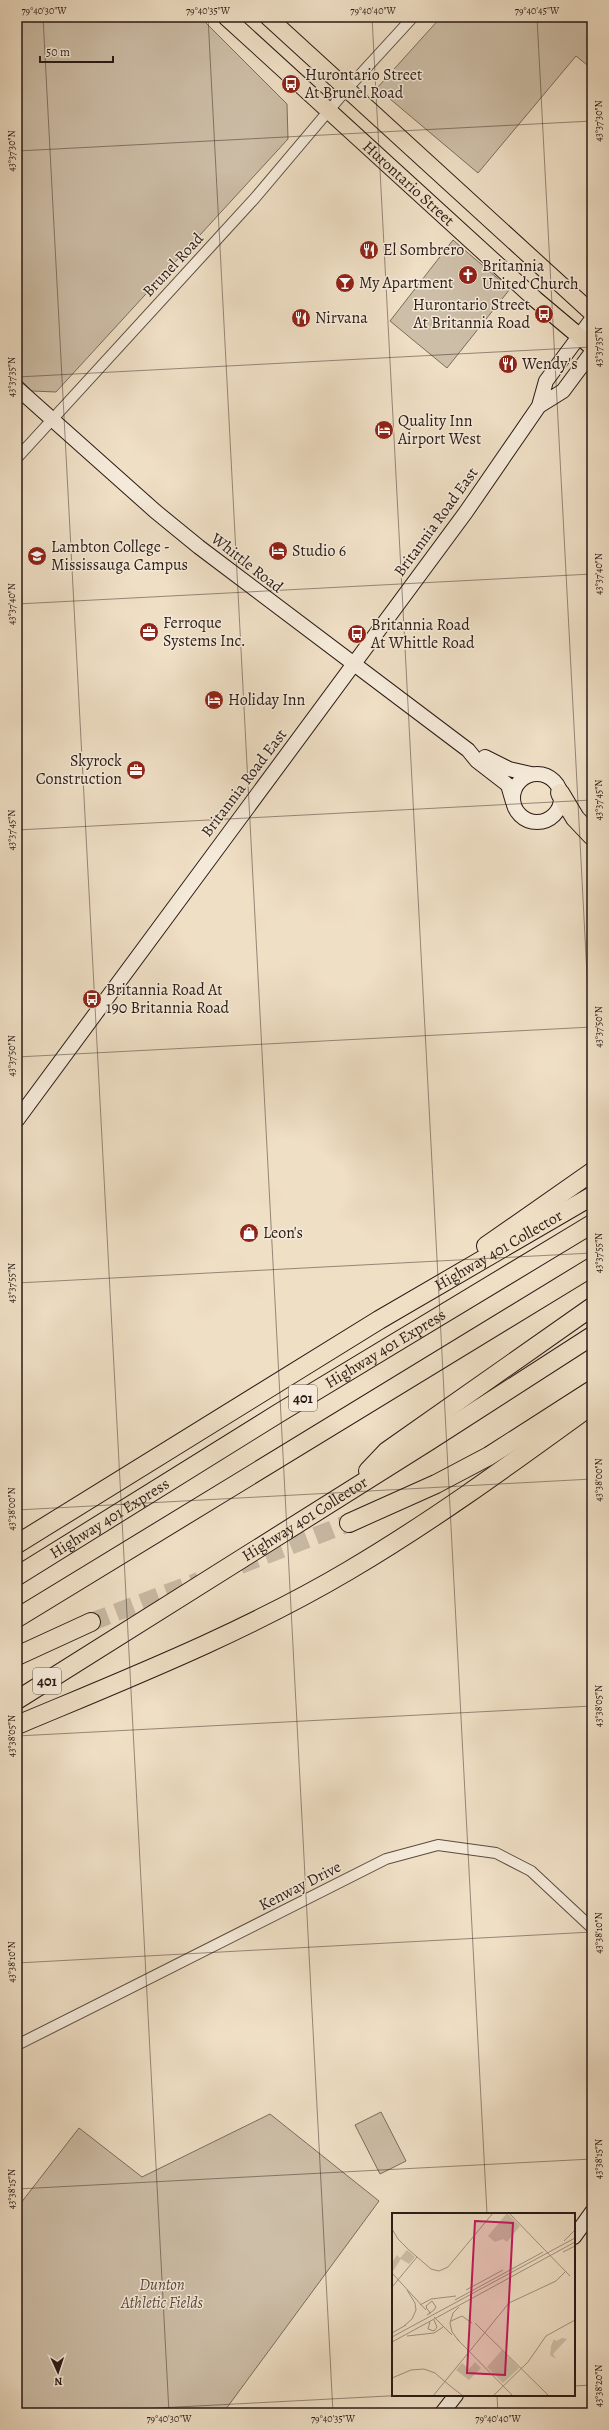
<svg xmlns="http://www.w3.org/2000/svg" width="609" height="2430" font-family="Alegreya,serif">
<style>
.green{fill:#cdbea7;stroke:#7b6c5e}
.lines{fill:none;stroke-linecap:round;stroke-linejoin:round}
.highway-tunnel{stroke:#c7b8a2;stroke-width:18;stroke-dasharray:18 9;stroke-linecap:butt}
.street-casing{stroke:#5a4c42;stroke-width:12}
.secondary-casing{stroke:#291b16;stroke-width:16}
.primary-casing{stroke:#291b16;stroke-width:18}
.highway-casing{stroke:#291b16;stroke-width:20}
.street{stroke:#f5ead9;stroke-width:10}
.secondary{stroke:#f5ead9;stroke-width:14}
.primary{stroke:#efdfc5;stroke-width:16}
.highway{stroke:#efdfc5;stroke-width:18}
.ticks{fill:none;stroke:#291b16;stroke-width:1;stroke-opacity:0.45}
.labels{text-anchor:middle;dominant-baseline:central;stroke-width:3;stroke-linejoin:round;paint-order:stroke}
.shield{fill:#f5ead9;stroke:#665950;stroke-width:1}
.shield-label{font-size:15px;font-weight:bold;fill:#291b16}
.poi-label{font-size:16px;fill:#291b16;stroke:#f5ead9;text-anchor:start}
.street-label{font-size:16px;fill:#291b16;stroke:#f5ead9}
.park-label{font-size:16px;font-style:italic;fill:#5a4c42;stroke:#f5ead9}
.inset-road{fill:none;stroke:#a0917f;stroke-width:1}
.view{fill:#c2185b;fill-opacity:0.15;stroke:#c2185b;stroke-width:2}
.inset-edge{fill:none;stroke:#291b16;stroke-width:2}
.neatline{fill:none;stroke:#291b16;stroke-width:1.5}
.ticks-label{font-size:10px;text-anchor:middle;fill:#291b16}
</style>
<rect width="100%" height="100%" fill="#efdfc5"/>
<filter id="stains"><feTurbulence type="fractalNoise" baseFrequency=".005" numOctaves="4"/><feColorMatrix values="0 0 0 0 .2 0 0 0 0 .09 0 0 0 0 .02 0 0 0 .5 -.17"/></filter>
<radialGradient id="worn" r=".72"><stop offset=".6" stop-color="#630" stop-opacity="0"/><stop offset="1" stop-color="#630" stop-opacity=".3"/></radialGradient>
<path class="green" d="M17 17H200L287 104 288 139 56 392 32 391 17 376Z
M441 17H592V69L576 56 478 173 377 88Z
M453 240 510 289 447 368 390 321Z
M381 2112 406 2161 380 2174 355 2125Z
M270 2114 379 2201 223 2413H17V2208L79 2128 142 2177Z"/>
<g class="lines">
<path class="highway-tunnel" d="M240 1565 349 1523
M91 1622 199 1581"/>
<g class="street-casing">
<path id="street" d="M17 458 255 198 347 89 413 17
M17 2045 386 1859 438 1845 496 1853 531 1871 592 1928"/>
</g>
<g class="secondary-casing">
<path id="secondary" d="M17 388 155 511 199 547 468 750 477 761 508 785 513 802
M539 406 563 391 592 352
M485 757 509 769 531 774
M513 798a24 24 0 1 1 48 0a24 24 0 1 1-48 0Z
M17 1120 466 512 539 406 546 381 592 319
M574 2237 592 2212
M442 2413 456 2395"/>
</g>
<g class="primary-casing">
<g id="primary">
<path id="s1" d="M226 17 535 299 592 347"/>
<path d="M268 17 592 313"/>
</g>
</g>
<g class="highway-casing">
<g id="highway">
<path d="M560 793 575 818 592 836"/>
<path d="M486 1246 592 1172"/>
<path d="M368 1471 387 1451 592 1307"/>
<path d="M349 1523 436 1484 489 1456 592 1390"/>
<path id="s2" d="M17 1544 379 1320 592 1196"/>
<path id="s3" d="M17 1576 279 1413 592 1224"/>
<path d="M17 1618 592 1267"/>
<path d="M17 1656 91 1622"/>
<path id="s4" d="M17 1700 429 1441 592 1336"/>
<path d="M17 1725C129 1678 243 1633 348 1571 433 1521 512 1463 592 1405"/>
</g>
</g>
<use href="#street" class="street"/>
<use href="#secondary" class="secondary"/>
<use href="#primary" class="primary"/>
<use href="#highway" class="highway"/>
</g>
<path class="ticks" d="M43 17 169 2413M208 17 333 2413M372 17 487 2214M537 17 592 1071M17 151 592 121M17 377 592 347M17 604 592 574M17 830 592 800M17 1057 592 1027M17 1283 592 1253M17 1510 592 1479M17 1736 592 1706M17 1963 592 1932M17 2189 592 2159M574 2386 592 2385M497 2395 498 2413M63 2413 407 2395"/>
<defs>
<g id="bus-disc" transform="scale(1)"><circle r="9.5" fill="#8f2418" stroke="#f5ead9"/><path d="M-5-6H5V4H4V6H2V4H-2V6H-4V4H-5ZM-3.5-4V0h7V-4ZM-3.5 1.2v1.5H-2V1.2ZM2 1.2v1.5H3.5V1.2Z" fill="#fff"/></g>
<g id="restaurant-disc" transform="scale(1)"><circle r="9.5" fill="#8f2418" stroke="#f5ead9"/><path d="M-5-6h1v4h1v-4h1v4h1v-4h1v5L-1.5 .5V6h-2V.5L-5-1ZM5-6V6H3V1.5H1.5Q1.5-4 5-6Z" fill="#fff"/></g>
<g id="church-disc" transform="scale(1)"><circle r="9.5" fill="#8f2418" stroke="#f5ead9"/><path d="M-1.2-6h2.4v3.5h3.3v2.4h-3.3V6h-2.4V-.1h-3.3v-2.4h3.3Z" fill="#fff"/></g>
<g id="bar-disc" transform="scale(1)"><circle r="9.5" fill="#8f2418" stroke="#f5ead9"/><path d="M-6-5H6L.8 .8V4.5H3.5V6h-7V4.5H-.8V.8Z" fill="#fff"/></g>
<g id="hotel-disc" transform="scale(1)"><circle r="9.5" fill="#8f2418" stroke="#f5ead9"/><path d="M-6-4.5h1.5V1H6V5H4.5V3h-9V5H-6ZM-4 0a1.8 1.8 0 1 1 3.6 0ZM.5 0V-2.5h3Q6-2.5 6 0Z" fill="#fff"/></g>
<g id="university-disc" transform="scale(1)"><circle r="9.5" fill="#8f2418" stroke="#f5ead9"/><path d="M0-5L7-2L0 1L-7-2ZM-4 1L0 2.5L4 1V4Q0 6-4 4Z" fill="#fff"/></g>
<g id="office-disc" transform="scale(1)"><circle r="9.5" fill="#8f2418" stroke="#f5ead9"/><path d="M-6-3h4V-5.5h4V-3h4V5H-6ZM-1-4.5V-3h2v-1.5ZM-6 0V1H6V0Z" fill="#fff"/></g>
<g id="shop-disc" transform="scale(1)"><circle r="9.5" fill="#8f2418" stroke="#f5ead9"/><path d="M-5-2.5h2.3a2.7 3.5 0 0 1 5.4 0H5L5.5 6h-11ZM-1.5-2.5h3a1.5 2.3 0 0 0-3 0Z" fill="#fff"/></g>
</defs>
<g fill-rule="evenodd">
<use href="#bus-disc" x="291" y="84"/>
<use href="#restaurant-disc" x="369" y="250"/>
<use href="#church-disc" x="468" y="275"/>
<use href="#bar-disc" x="345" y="283"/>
<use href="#bus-disc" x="544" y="314"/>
<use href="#restaurant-disc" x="301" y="318"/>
<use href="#restaurant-disc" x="508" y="364"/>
<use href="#hotel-disc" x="384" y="430"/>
<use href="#hotel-disc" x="278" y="551"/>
<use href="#university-disc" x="37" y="556"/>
<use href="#office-disc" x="149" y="632"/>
<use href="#bus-disc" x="357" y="634"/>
<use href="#hotel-disc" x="214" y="700"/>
<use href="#office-disc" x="136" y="770"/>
<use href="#bus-disc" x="92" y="999"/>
<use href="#shop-disc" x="249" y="1233"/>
</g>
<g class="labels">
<g class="shield">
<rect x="289" y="1385" width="28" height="26" rx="3"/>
<rect x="33" y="1668" width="28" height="26" rx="3"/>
</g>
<g class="shield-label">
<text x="303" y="1398">401</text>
<text x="47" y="1681">401</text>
</g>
<g class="poi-label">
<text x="305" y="75">Hurontario Street<tspan x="305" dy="18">At Brunel Road</tspan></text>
<text x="383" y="250">El Sombrero</text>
<text x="482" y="266">Britannia<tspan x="482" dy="18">United Church</tspan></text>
<text x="359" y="283">My Apartment</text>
<text x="530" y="305" text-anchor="end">Hurontario Street<tspan x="530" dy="18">At Britannia Road</tspan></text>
<text x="315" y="318">Nirvana</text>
<text x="522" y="364">Wendy's</text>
<text x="398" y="421">Quality Inn<tspan x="398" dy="18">Airport West</tspan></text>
<text x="51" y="547">Lambton College -<tspan x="51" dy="18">Mississauga Campus</tspan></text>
<text x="292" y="551">Studio 6</text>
<text x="163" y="623">Ferroque<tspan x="163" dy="18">Systems Inc.</tspan></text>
<text x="371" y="625">Britannia Road<tspan x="371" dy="18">At Whittle Road</tspan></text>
<text x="228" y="700">Holiday Inn</text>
<text x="122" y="761" text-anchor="end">Skyrock<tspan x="122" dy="18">Construction</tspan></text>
<text x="106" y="990">Britannia Road At<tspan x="106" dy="18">190 Britannia Road</tspan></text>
<text x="263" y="1233">Leon's</text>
</g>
<g class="street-label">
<text stroke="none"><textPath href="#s1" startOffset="247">Hurontario Street</textPath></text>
<text transform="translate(173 265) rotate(-47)">Brunel Road</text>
<text transform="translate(436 522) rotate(-54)">Britannia Road East</text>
<text transform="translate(247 563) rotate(38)">Whittle Road</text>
<text transform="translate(244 783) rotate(-53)">Britannia Road East</text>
<text stroke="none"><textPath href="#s2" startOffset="564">Highway 401 Collector</textPath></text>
<text stroke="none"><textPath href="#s3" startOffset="433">Highway 401 Express</textPath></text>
<text stroke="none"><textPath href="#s3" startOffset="109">Highway 401 Express</textPath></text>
<text stroke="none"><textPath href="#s4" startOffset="340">Highway 401 Collector</textPath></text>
<text transform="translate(300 1886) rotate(-27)">Kenway Drive</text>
</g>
<g class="park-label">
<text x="162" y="2285">Dunton<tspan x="162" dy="18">Athletic Fields</tspan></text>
</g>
</g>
<g transform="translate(392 2213)">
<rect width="183" height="183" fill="#efdfc5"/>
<path d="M115 0 128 13 115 29 111 26 103 29 96 23ZM15 37 23 44 17 51 9 46 1 58 0 49 5 42 8 45ZM170 125 175 126 161 141 164 146 158 142 159 133 162 126 164 128ZM110 137 127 155 111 170 95 154ZM83 149 89 155 77 167 64 157 70 150 77 156Z" fill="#cdbea7"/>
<path class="inset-road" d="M117 0 178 63M0 16 6 26 17 37 39 56 47 58 56 54 101 0M172 28 183 17M171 39 183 33M0 60 34 97M0 74 25 44M74 77 111 57M63 87 151 39M28 92 39 86 64 83M67 94 61 100 58 110 60 119 67 128M35 102 38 100 42 97 44 94 40 88 34 93 35 96 37 98 38 101M42 104 60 122M59 108 70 103 80 110M38 109 36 116 42 118 45 114 42 107M83 110 157 183M12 113 20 106 24 97 23 90 15 77M0 120 14 112M15 123 42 120 51 114M0 124 183 25M65 126 121 183M0 129 183 29M0 165 19 157 32 156 43 160 57 172M57 172 71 183M41 183 117 90 164 68 174 58M101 183 136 149 154 123 183 107"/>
<path class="view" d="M83 8 121 10 113 162 75 160Z"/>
<rect width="183" height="183" class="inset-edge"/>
</g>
<rect width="609" height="2430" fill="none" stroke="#efdfc5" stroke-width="44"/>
<g transform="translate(58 2372) rotate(177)" stroke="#f5ead9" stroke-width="3" paint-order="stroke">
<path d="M0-3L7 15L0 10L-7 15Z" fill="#291b16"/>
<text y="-6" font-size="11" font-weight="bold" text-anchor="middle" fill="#291b16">N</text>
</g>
<path d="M40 56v6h73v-6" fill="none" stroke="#291b16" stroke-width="2"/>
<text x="46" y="56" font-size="12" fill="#291b16" stroke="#f5ead9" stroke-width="3" paint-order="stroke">50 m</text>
<rect x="22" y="22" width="565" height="2386" class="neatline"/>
<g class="ticks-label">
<text x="44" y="14">79°40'30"W</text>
<text x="208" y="14">79°40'35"W</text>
<text x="373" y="14">79°40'40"W</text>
<text x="537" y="14">79°40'45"W</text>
<text transform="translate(598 121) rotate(-90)" y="4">43°37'30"N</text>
<text transform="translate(11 151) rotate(-90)" y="4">43°37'30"N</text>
<text transform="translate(598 347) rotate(-90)" y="4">43°37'35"N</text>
<text transform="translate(11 377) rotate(-90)" y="4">43°37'35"N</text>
<text transform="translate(598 574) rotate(-90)" y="4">43°37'40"N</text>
<text transform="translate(11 604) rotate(-90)" y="4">43°37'40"N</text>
<text transform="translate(598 800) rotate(-90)" y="4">43°37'45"N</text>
<text transform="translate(11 830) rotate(-90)" y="4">43°37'45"N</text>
<text transform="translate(598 1027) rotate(-90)" y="4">43°37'50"N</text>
<text transform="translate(11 1056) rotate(-90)" y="4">43°37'50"N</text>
<text transform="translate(598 1253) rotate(-90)" y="4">43°37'55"N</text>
<text transform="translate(11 1283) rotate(-90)" y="4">43°37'55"N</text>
<text transform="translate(598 1480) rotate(-90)" y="4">43°38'00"N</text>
<text transform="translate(11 1509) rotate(-90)" y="4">43°38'00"N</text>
<text transform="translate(598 1706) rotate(-90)" y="4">43°38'05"N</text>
<text transform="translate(11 1736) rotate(-90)" y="4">43°38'05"N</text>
<text transform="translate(598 1933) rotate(-90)" y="4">43°38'10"N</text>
<text transform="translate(11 1962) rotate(-90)" y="4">43°38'10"N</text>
<text transform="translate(598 2159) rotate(-90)" y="4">43°38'15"N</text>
<text transform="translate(11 2189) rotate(-90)" y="4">43°38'15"N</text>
<text transform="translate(598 2386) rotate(-90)" y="4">43°38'20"N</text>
<text x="169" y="2422">79°40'30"W</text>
<text x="333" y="2422">79°40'35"W</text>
<text x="498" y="2422">79°40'40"W</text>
</g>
<rect width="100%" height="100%" filter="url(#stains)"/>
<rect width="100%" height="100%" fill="url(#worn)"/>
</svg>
